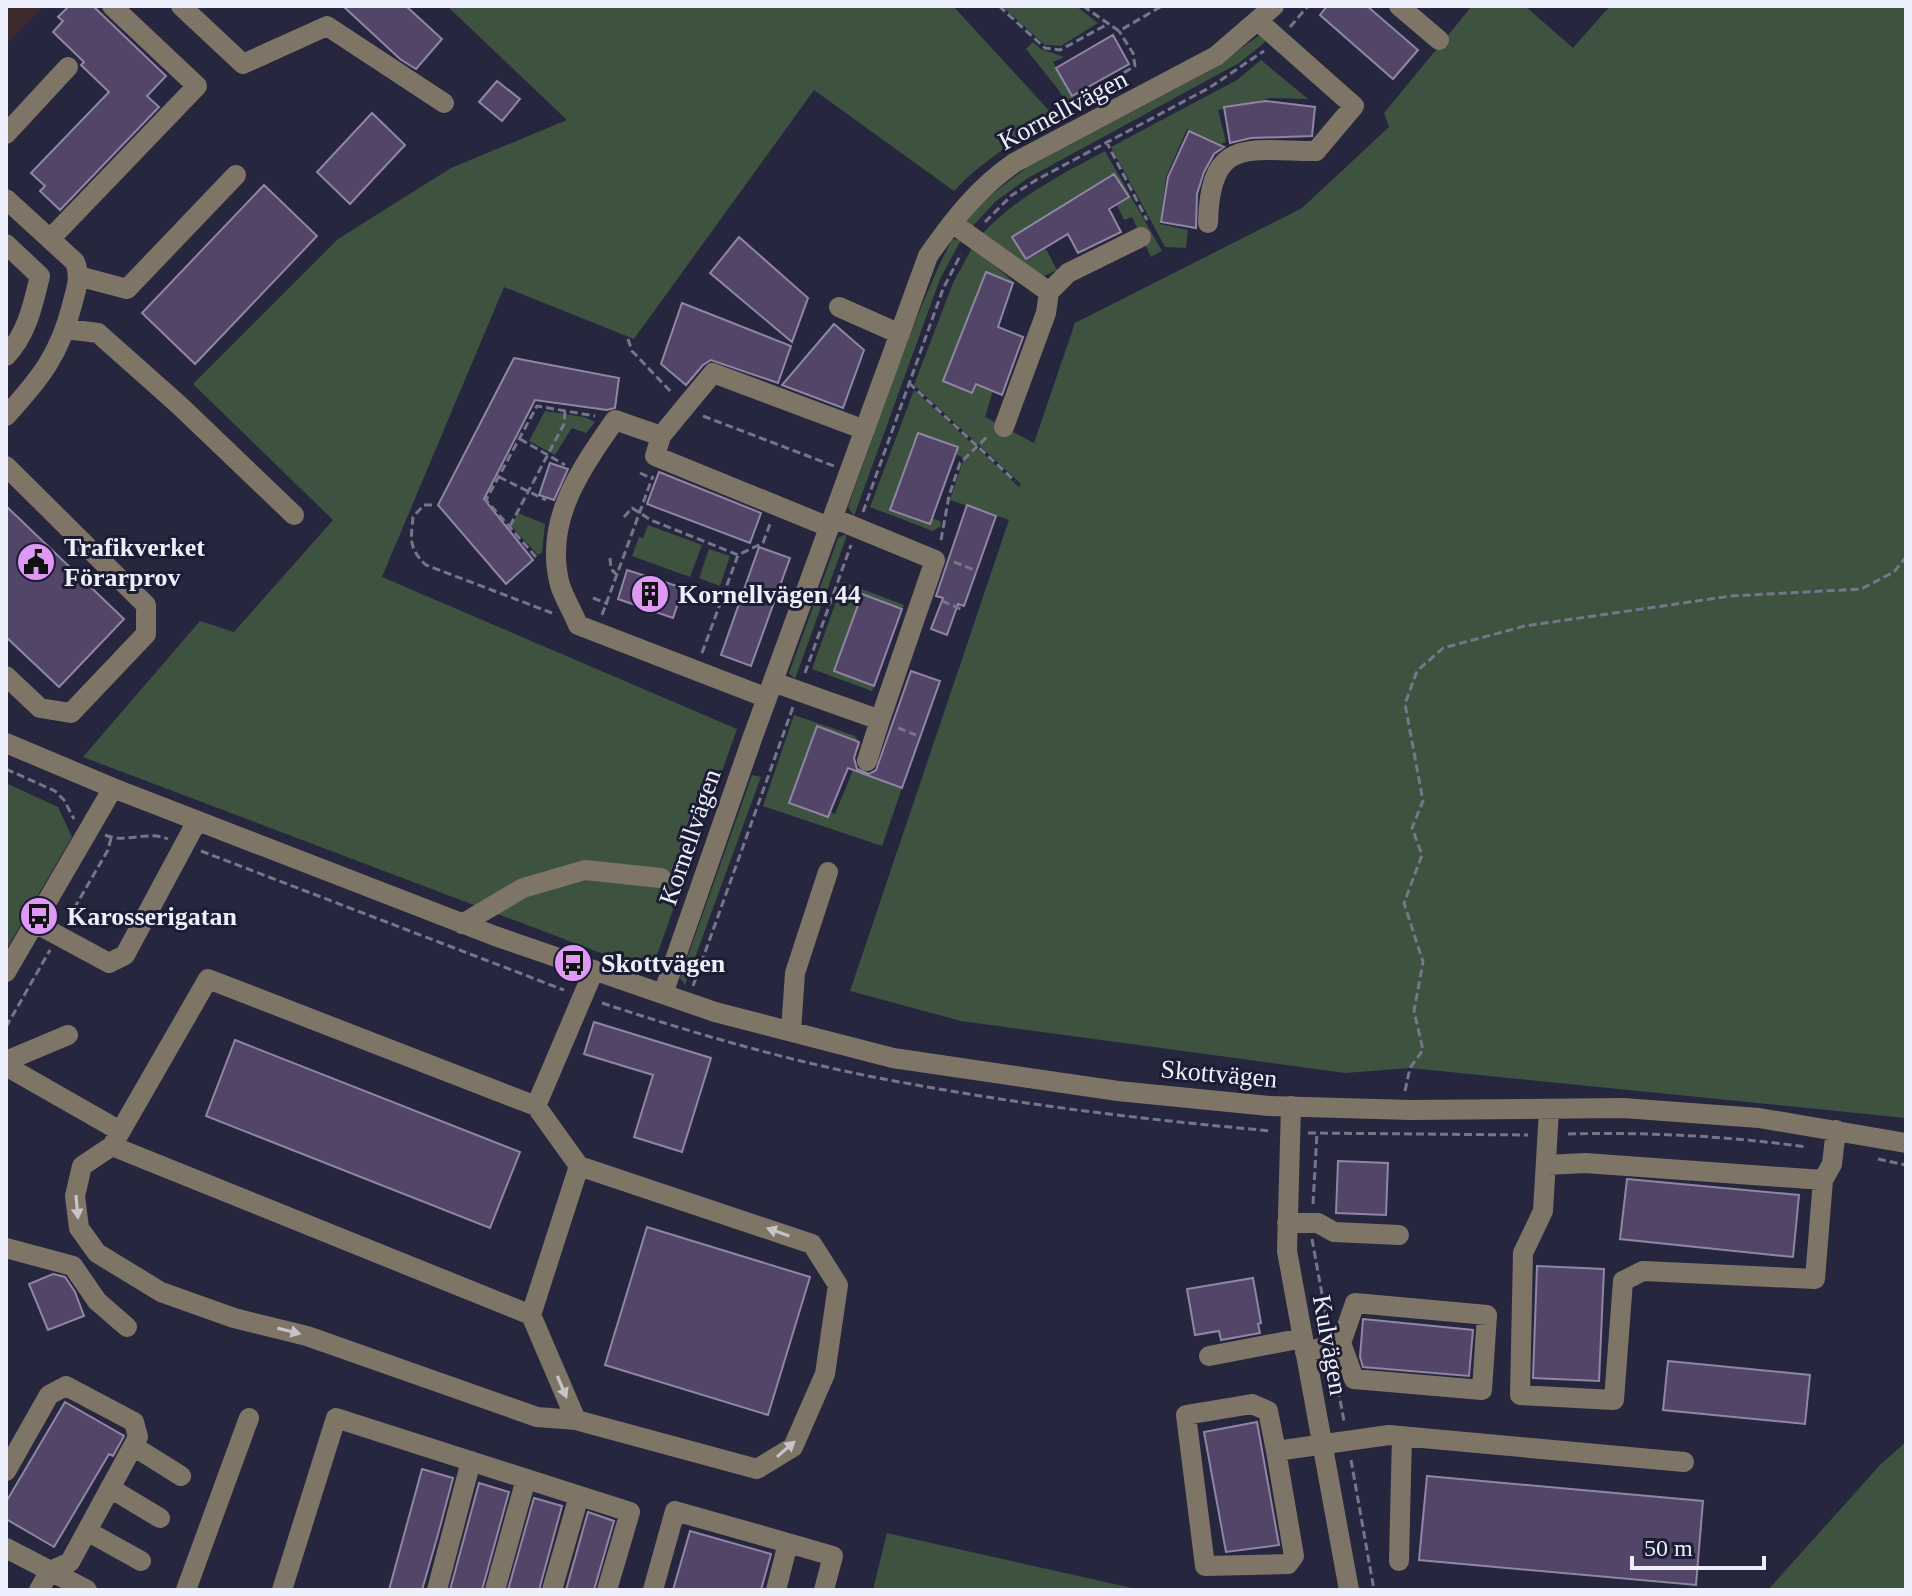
<svg xmlns="http://www.w3.org/2000/svg" width="1912" height="1596" font-family="Georgia,serif">
<style>
.education{fill:#3e2a2e}
.green{fill:#3e5240}
.building{fill:#524567;stroke:#9086a4;stroke-width:2}
.lines{fill:none;stroke-linecap:round;stroke-linejoin:round}
.path{stroke:#75768a;stroke-width:3;stroke-dasharray:8 4;stroke-linecap:butt}
.minor{stroke:#7f7566;stroke-width:20}
.oneway{fill:#c7c4c8}
.labels{text-anchor:middle;dominant-baseline:central;stroke-width:6;stroke-linejoin:round;paint-order:stroke}
.street-label{font-size:26px;fill:#eeeffd;stroke:#1c1c34}
.poi-label{font-size:26px;font-weight:bold;fill:#eeeffd;stroke:#1c1c34;text-anchor:start}
</style>
<rect width="100%" height="100%" fill="#26263f"/>
<path class="education" d="M6 6H43L6 45Z"/>
<path class="green" d="M447 6H953L1055 117C1018 139 983 160 954 191L814 90 634 339 504 287 382 577 737 729 651 972 83 757 200 621 234 632 333 520 193 384 338 239 451 168 567 120Z
M1002 6H1076L1098 23 1061 46 1045 45Z
M1472 6H1525L1573 48 1610 6H1906V1118L1410 1068 1345 1073 961 1021 850 991 1009 520 950 500 964 458 955 454 891 510 929 524 932 518 940 521 941 526 933 531 870 507 914 390 1019 487 1021 484 914 385 953 283 971 250 975 249 1015 283 986 272 943 381 972 393 984 364 993 391 985 417 1034 443 1075 323 1302 208 1389 127 1384 113Z
M1261 34 1266 39 1264 43 1239 63 1028 178 996 201 971 228 966 221 983 201 1026 168 1211 70Z
M1033 42 1041 49 1064 57 1053 62 1072 96 1089 86 1095 96 1071 109 1057 88 1026 49Z
M1261 60 1308 99 1271 98 1218 110 1226 142 1221 144 1187 129 1166 177 1160 224 1188 230 1186 248 1165 247 1111 147 1237 80Z
M1105 151 1162 251 1151 257 1132 217 1124 220 1117 205 1128 197 1114 174 1012 237 1026 260 1046 249 1057 270 1040 278 982 234C1016 197 1061 175 1105 151Z
M952 239 961 240 940 279 854 516 848 507C881 417 909 325 952 239Z
M545 411 584 417 595 422 586 433 572 428 555 455 529 441Z
M518 513 545 524 542 553 538 555 511 526Z
M648 525 702 545 690 577 632 556 639 537 643 538Z
M846 534V538L795 679 789 673 838 538Z
M709 549 730 556 720 586 699 578Z
M843 582 904 605 902 609 863 595 874 686 872 691 812 669Z
M794 715 855 736 860 744 859 749 854 747 855 740 817 726 789 803 828 817 830 812 835 814 853 770 902 788 882 846 763 806Z
M752 775 761 777 758 785 685 985 680 978Z
M6 783 58 807 72 837 6 950Z
M1906 1442V1590H1768L1880 1465Z
M887 1533 1141 1590H873Z"/>
<path class="building" d="M69 6H93L166 76 147 96 159 107 60 210 40 191 45 186 31 173 109 92 81 65 84 62 53 32 63 21 58 17Z
M343 6H406L442 39 416 69 400 59Z
M1327 6H1367L1418 50 1393 79 1320 15Z
M1113 35 1129 64 1072 96 1056 68Z
M497 81 520 99 502 121 479 102Z
M1265 101 1315 107 1312 136 1251 138 1230 143 1224 107Z
M372 113 405 145 350 204 317 172Z
M1189 131 1224 147 1214 154 1204 172 1197 194 1196 228 1161 222 1168 177Z
M1114 174 1129 197 1109 209 1121 232 1078 253 1068 234 1026 259 1012 237Z
M264 185 317 236 195 364 142 313Z
M739 237 808 298 792 342 710 273Z
M986 272 1013 283 998 327 1023 337 1002 395 976 384 972 393 943 381Z
M682 303 791 346 778 383 711 360 703 365 686 385 661 364Z
M834 324 864 350 843 408 782 385Z
M514 358 619 378 615 408 607 410 535 400 484 499 533 560 506 584 438 505Z
M918 433 958 447 930 524 890 510Z
M550 463 568 469 554 500 539 495Z
M659 472 761 513 750 543 647 504Z
M967 505 996 516 964 606 958 604 947 635 931 629 943 598 936 596Z
M6 506 124 619 59 687 6 637Z
M759 547 790 558 751 666 721 655Z
M627 570 683 588 673 618 618 599Z
M862 594 902 609 874 686 834 671Z
M911 671 940 681 902 788 848 768 828 817 789 803 817 726 859 742 854 758 857 769 869 774 876 770Z
M594 1022 711 1058 682 1152 634 1137 653 1075 584 1054Z
M235 1040 520 1152 490 1228 206 1116Z
M1338 1161 1388 1163 1386 1215 1336 1213Z
M1627 1179 1799 1195 1793 1257 1620 1239Z
M647 1227 810 1277 768 1415 605 1365Z
M1537 1266 1604 1269 1599 1381 1533 1378Z
M53 1274 65 1277 75 1292 84 1316 48 1330 29 1284Z
M1253 1278 1261 1323 1258 1324 1260 1333 1221 1340 1219 1331 1195 1335 1187 1289Z
M1363 1319 1473 1330 1469 1376 1363 1367 1360 1357Z
M1668 1361 1810 1375 1805 1424 1663 1410Z
M65 1402 124 1436 113 1456 109 1454 54 1547 6 1519V1502Z
M1257 1422 1279 1545 1226 1552 1204 1432Z
M422 1469 453 1478 437 1538 422 1590H389Z
M1427 1476 1703 1501 1696 1585 1419 1560Z
M479 1483 509 1492 482 1590H450Z
M534 1498 562 1506 539 1590H508Z
M588 1512 614 1521 594 1590H566Z
M690 1531 771 1554 761 1590H673Z"/>
<g class="lines">
<path class="path" d="M999 6 1045 48 1060 50 1108 24
M1083 6 1119 31 1162 6
M1290 27 1308 6
M1093 91 1135 66 1133 53 1119 31
M1106 141 1147 220
M985 222 1012 195 1038 179 1209 88 1264 51
M628 339 632 351 672 393
M909 383 1015 481
M703 416 834 466
M520 439 565 465
M640 473 651 478
M499 477 546 500
M432 505H424L413 517C411 539 408 548 426 565L552 613
M863 512 943 289 961 254
M624 517 632 508 651 520 738 555 763 543 770 524
M510 526 564 424 565 411
M941 540 949 496 960 463 989 435
M536 557 486 500 537 406 595 416
M610 558 611 569 618 576
M954 562 977 571
M593 598 608 604
M942 601 961 609
M602 615 653 476
M702 653 738 555
M805 673 851 545
M898 728 916 735
M6 769 55 791 64 800 74 819
M105 835C126 844 147 830 168 839
M201 851 564 990
M68 919 108 850 111 838
M693 986 793 707
M602 1003C699 1035 799 1064 900 1082 1023 1105 1147 1120 1272 1131
M6 1027 50 950
M1405 1091 1410 1068 1423 1050 1414 1011 1423 962 1404 903 1422 855 1412 828 1423 801 1405 704 1417 671 1443 648 1525 626 1731 596 1861 589 1894 572 1906 557
M1308 1133 1528 1135
M1568 1134C1648 1132 1727 1136 1807 1147
M1878 1159 1906 1165
M1313 1204 1317 1133
M1312 1239 1327 1322
M1338 1389 1344 1421
M1351 1460 1374 1590"/>
<path class="minor" d="M181 6 243 64 327 26 444 103
M1399 6 1439 40
M6 134 68 67
M6 199 75 262C81 277 76 290 72 305 60 354 40 379 6 416
M952 223 1049 292 1068 273 1141 237
M1208 223C1210 136 1247 151 1316 151L1354 106 1258 21
M50 239 197 86 112 6
M6 244 40 276C33 305 27 334 6 356
M78 276 127 289 236 175
M839 307 900 334
M66 329 98 333 179 405 294 515
M1004 427 1046 313 1049 292
M661 436 655 456 829 527
M6 466 146 605V634L71 713 40 708 6 676
M773 682 880 720 935 560 833 518
M767 698 578 625C573 612 564 598 560 585 543 521 581 469 615 420L661 436 713 373 865 430
M6 743 113 788 495 936 715 1012 893 1058 1118 1091 1269 1106 1411 1110 1623 1108 1759 1118 1906 1143
M867 761 880 720
M35 923 109 963 125 955 197 821
M462 924 523 888 585 870 661 878
M6 972 113 788
M208 979 536 1106 579 1166 531 1315 112 1146Z
M663 994 752 739 928 256C953 220 978 188 1014 163L1216 56 1274 6
M791 1031 795 973 828 872
M6 1061 68 1035
M6 1066 120 1131
M536 1106 594 970
M1291 1106 1287 1251 1349 1590
M112 1146 82 1166 75 1196 79 1228 97 1253 161 1292 234 1318 307 1336 537 1417 576 1420
M1546 1165 1585 1163 1823 1180 1815 1279 1643 1271 1623 1281 1614 1400 1520 1395 1523 1253 1543 1211 1549 1110
M1823 1180 1832 1164 1836 1130
M1287 1223H1318L1334 1232 1399 1235
M6 1248 73 1266 97 1301 127 1327
M531 1315 576 1420 757 1469 793 1447 825 1374 838 1285 812 1244 579 1166
M1305 1352 1341 1343 1355 1303 1487 1315 1482 1390 1354 1379 1341 1343
M1209 1356 1303 1338
M133 1446 181 1476
M1276 1451 1294 1556 1288 1564 1205 1566 1186 1415 1252 1404 1268 1411 1276 1451 1389 1435 1684 1462
M6 1471 49 1395 66 1386 134 1422 138 1437 70 1562 50 1571 39 1590
M110 1488 160 1518
M87 1531 141 1561
M788 1543 833 1556 824 1590
M6 1548 87 1590
M1399 1561 1402 1436
M186 1590 249 1418
M282 1590 336 1418 630 1512 607 1590
M437 1590 471 1461
M495 1590 526 1479
M552 1590 579 1496
M653 1590 675 1511 788 1543 776 1590"/>
</g>
<defs><path id="oneway-solid" d="M-6-.8H1V-3.2L6.5 0L1 3.2V.8H-6Z" transform="scale(2)"/></defs>
<g class="oneway">
<use href="#oneway-solid" transform="translate(77 1207) rotate(85)"/>
<use href="#oneway-solid" transform="translate(778 1232) rotate(-161)"/>
<use href="#oneway-solid" transform="translate(289 1331) rotate(14)"/>
<use href="#oneway-solid" transform="translate(562 1387) rotate(67)"/>
<use href="#oneway-solid" transform="translate(786 1449) rotate(-41)"/>
</g>
<defs>
<g id="civic-disc" transform="scale(2)"><circle r="9.5" fill="#dd99f3" stroke="#1c1c34"/><path d="M-.6-6.5H3V-4.5H.6V-3L4-1V1h2V6H-6V1h2V-1L-.6-3ZM-1.2 2.5V6h2.4V2.5Z" fill="#111"/></g>
<g id="building-disc" transform="scale(2)"><circle r="9.5" fill="#dd99f3" stroke="#1c1c34"/><path d="M-4-6H4V6H1V3H-1V6H-4ZM-2.5-4.3h1.7v1.8h-1.7ZM.8-4.3h1.7v1.8H.8ZM-2.5-1h1.7V.8h-1.7ZM.8-1h1.7V.8H.8Z" fill="#111"/></g>
<g id="bus-disc" transform="scale(2)"><circle r="9.5" fill="#dd99f3" stroke="#1c1c34"/><path d="M-5-6H5V4H4V6H2V4H-2V6H-4V4H-5ZM-3.5-4V0h7V-4ZM-3.5 1.2v1.5H-2V1.2ZM2 1.2v1.5H3.5V1.2Z" fill="#111"/></g>
</defs>
<g fill-rule="evenodd">
<use href="#civic-disc" x="36" y="562"/>
<use href="#building-disc" x="650" y="594"/>
<use href="#bus-disc" x="39" y="916"/>
<use href="#bus-disc" x="573" y="963"/>
</g>
<g class="labels">
<g class="street-label">
<text transform="translate(1063 110) rotate(-28)">Kornellvägen</text>
<text transform="translate(690 837) rotate(-71)">Kornellvägen</text>
<text transform="translate(1219 1074) rotate(5)">Skottvägen</text>
<text transform="translate(1330 1345) rotate(80)">Kulvägen</text>
</g>
<g class="poi-label">
<text x="64" y="547">Trafikverket<tspan x="64" dy="30">Förarprov</tspan></text>
<text x="678" y="594">Kornellvägen 44</text>
<text x="67" y="916">Karosserigatan</text>
<text x="601" y="963">Skottvägen</text>
</g>
</g>
<rect width="1912" height="1596" fill="none" stroke="#eeeffd" stroke-width="16"/>
<path d="M1632 1556v12h132v-12" fill="none" stroke="#eeeffd" stroke-width="4"/>
<text x="1644" y="1556" font-size="24" fill="#eeeffd" stroke="#1c1c34" stroke-width="6" paint-order="stroke">50 m</text>
</svg>
